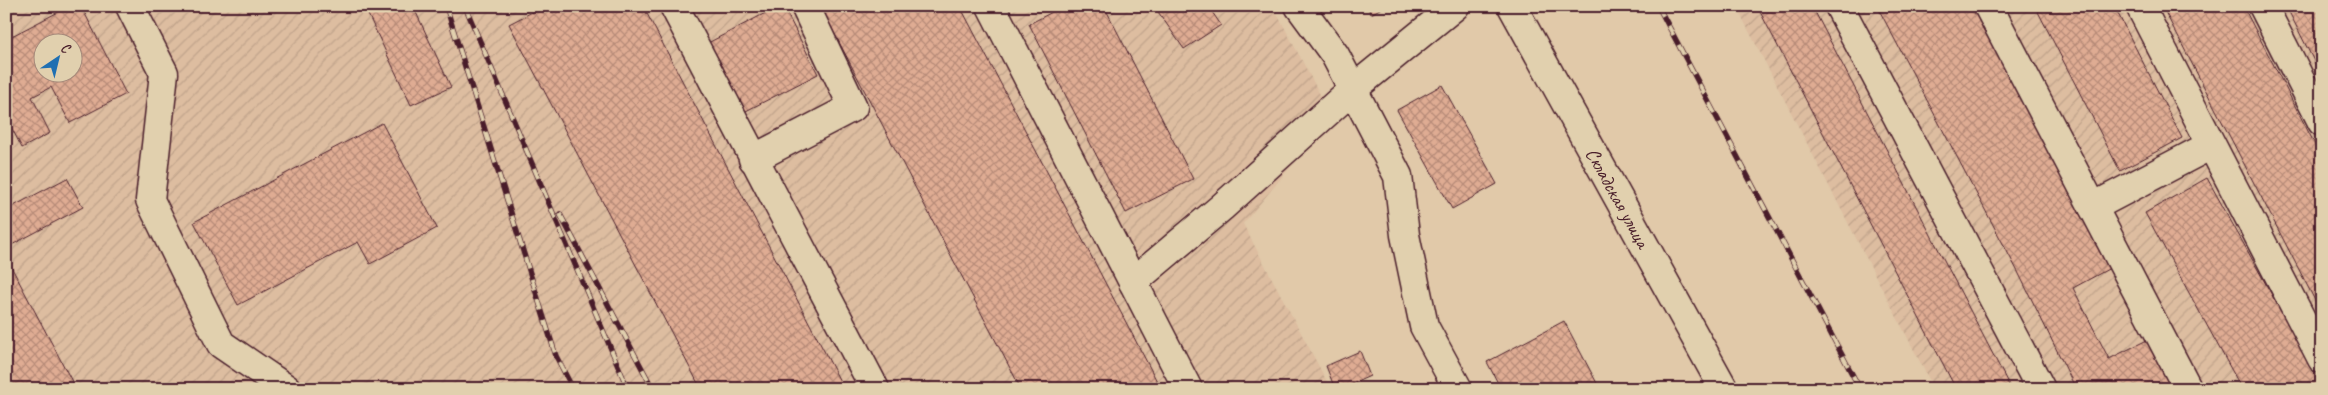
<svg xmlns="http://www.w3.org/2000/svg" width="2328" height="395" font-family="Caveat,sans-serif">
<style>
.industrial{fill:url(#industrial-furrows);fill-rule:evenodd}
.building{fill:url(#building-cross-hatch);stroke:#4a1f2b;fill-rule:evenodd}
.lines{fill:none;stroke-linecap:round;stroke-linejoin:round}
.minor-casing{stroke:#4a1f2b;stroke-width:31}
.minor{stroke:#e1d0ae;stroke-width:28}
.rail-casing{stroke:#4a1f2b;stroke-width:5.5}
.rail{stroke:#e1d0ae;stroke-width:4;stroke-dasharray:11;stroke-linecap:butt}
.labels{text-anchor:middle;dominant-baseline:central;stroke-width:5;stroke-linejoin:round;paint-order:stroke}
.street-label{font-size:20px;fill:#4a1f2b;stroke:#e1d0ae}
</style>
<defs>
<pattern id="industrial-furrows" width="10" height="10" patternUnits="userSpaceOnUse" patternTransform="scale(1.25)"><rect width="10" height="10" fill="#ddbda0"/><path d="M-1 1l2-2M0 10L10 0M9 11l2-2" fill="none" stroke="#bfa28a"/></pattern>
<pattern id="building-cross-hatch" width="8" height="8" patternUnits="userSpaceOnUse" patternTransform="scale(1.25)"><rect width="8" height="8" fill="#dfac93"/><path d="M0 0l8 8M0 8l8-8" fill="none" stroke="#b78b78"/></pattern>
</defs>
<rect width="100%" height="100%" fill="#e1c9a9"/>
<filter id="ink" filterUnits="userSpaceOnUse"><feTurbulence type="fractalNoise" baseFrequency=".02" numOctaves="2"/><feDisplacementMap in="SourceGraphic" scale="10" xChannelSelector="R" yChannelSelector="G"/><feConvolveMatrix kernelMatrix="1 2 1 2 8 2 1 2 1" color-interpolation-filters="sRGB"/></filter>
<g filter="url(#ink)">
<path class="industrial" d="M6 6H1273L1332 117 1243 224 1331 389H6ZM42 42H72V72H42Z
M1736 6H2322V389H1934Z"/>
<path class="building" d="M70 6H81L126 94 70 123 51 87 32 97 50 133 22 148 6 117V39ZM42 42H72V72H42Z
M364 6H413L451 87 411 105Z
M544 6H643L844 389H701L509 24Z
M779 6H783L818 74 742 113 706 44Z
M820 6H960L1161 389H1021Z
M1064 6H1104L1193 179 1126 213 1029 24Z
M1154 6H1208L1221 25 1184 49Z
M1367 6H1385L1371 14Z
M1757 6H1812L2011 389H1956Z
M1877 6H1974L2112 267 2073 288 2109 359 2151 338 2176 389H2076L2018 272Z
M2035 6H2114L2182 138 2120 171Z
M2162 6H2243L2322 158V314Z
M2286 6H2322V77Z
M1442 85 1497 184 1452 209 1397 110Z
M382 123 437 228 370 264 358 242 238 305 194 222Z
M67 178 83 207 6 248V210Z
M2207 178 2322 385V389H2242L2145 213Z
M6 257 76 389H6Z
M1564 321 1600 389H1501L1487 362Z
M1360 351 1370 376 1341 389H1335L1326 366Z"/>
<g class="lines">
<g class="minor-casing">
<g id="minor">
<path d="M130 6 164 73 150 200 221 344 287 389"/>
<path d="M674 6 875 389"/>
<path d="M991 6 1188 389"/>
<path d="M1299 6 1335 55 1398 176 1405 235 1424 326 1458 389"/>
<path id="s1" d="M1512 6 1724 389"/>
<path d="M1839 6 2041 389"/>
<path d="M1988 6 2188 389"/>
<path d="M2140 6 2322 359"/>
<path d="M2263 6 2322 122"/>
<path d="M753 159 853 107 805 6"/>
<path d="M2093 207 2211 145"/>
<path d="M1133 282 1222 207 1353 89 1455 6"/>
</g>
</g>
<use href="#minor" class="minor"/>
<g class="rail-casing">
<path id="rail" d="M446 6 556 356 573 389
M465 6 628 389
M1658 6 1860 389
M560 214 653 389"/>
</g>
<use href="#rail" class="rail"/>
</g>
</g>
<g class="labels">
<g class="street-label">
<text stroke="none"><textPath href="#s1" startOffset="219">Складская улица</textPath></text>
</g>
</g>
<rect width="2328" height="395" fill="none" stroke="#e1d0ae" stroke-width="25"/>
<rect x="12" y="12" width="2303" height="370" fill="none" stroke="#4a1f2b" stroke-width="2" filter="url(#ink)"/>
<g transform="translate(58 58) rotate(35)"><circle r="24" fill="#e1d0ae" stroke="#a5897a"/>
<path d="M0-4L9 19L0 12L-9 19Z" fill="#1f6fb2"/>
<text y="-8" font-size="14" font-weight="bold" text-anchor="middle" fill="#4a1f2b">С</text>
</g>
</svg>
